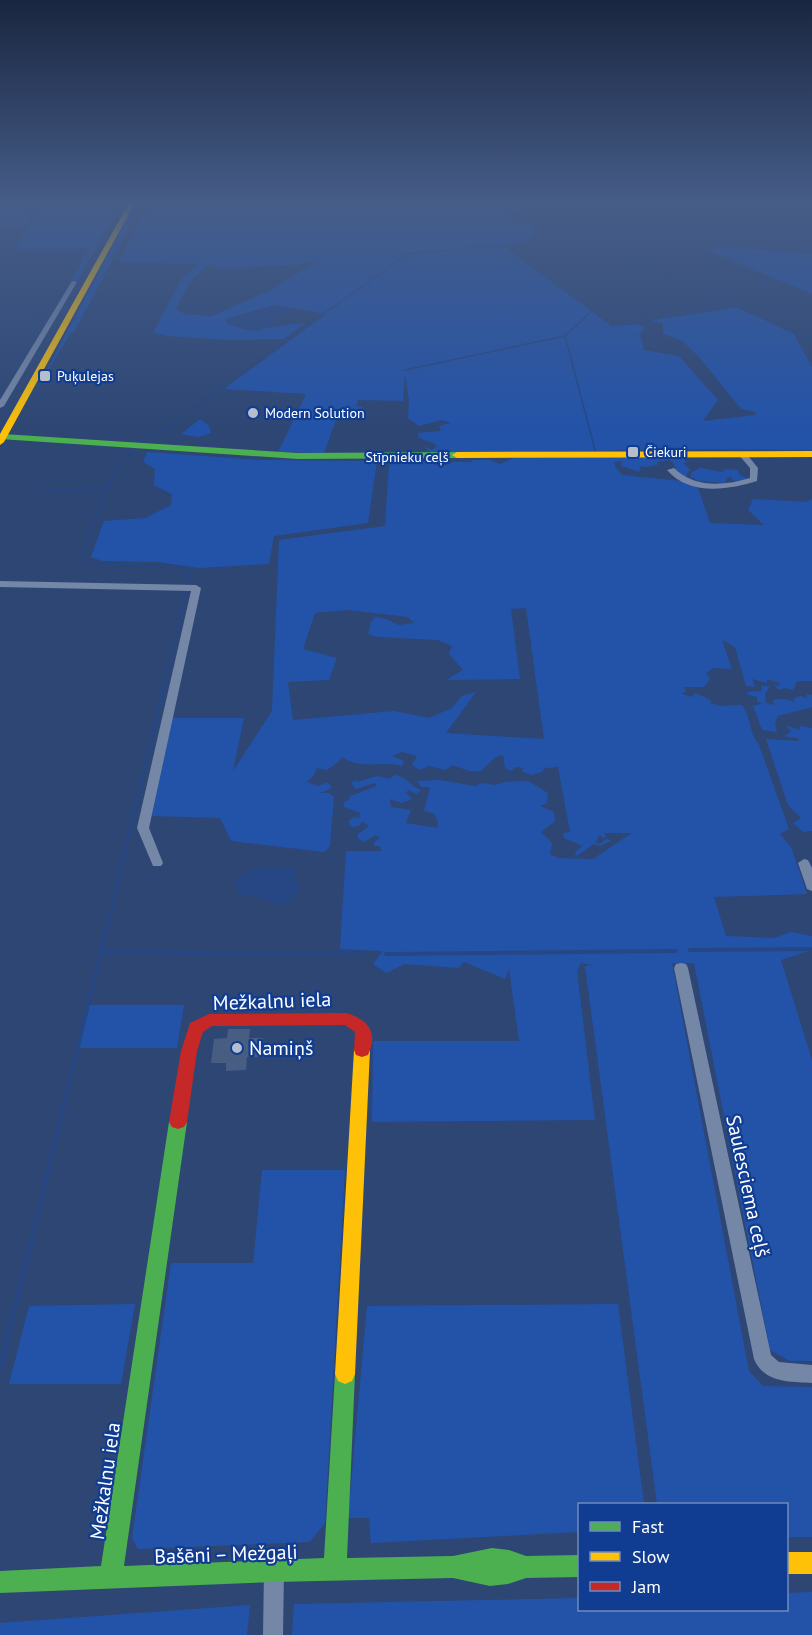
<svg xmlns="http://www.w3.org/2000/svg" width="812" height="1635" font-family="'PT Sans',sans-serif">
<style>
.green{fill:#2353a9;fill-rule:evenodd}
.water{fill:#264784}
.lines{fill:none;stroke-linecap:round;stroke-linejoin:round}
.stream-far4{stroke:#264784;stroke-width:1.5}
.stream-far3{stroke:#264784;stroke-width:2}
.stream-far2{stroke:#264784;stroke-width:3}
.stream-far1{stroke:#264784;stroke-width:4}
.stream{stroke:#264784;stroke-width:4.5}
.building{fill:#485d82}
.street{fill:#7487a7;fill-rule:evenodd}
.fast{fill:#4caf50;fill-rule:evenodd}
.slow{fill:#ffc107;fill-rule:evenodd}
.jam{fill:#c62828;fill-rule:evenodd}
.poi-dot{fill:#b6bece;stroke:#103d91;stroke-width:2}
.labels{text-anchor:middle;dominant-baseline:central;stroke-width:4.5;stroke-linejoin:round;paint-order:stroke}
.far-poi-label{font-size:14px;fill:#fff;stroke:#103d91;text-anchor:start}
.far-street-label{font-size:14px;fill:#fff;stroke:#103d91}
.near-street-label{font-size:20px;fill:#fff;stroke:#103d91}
.near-poi-label{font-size:20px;fill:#fff;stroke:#103d91;text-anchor:start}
</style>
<rect width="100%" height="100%" fill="#2d4674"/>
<path class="green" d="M0 201H41L22 227 0 226Z
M46 201H122L78 281 70 282 89 249H15Z
M144 201 74 332H71L33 396 136 202Z
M150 201H531L532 206 504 216 505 220 534 224 532 238 504 247 612 326 637 324 645 328 639 334 643 343V350L679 356 718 400 703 421 755 415 756 412 741 409 699 357 681 340 663 334V323L648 320 736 307 794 334 812 367V450L707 449 431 453 424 446 432 450 437 446C431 441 424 441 418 437V433L441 431 439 426 451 423 442 420 419 426 408 418 409 401 405 373 403 401 358 400 356 406 362 407 364 417H337L324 453 278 452 306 394 224 389 326 314 274 305 226 319 227 323C258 334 274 325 305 323L284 339 226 340 168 336 153 333 182 278 198 264 119 262ZM318 260 273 289 211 316 185 314 176 310C183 292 193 274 211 264L220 269 303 264Z
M723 247 812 254V294L707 250Z
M200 419 209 426 211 433 198 437 181 434Z
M147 452 261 460 377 461 368 523 274 536 269 564 199 568 158 562 102 561 91 557 104 521 145 518 171 505 172 494 154 485 155 469 143 462Z
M633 456 681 457 687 462 683 463 691 471 687 472V476H679L673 462 669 460 657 462 658 465 645 467 639 466 641 469 639 472 621 466 622 461 615 462V466L622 475 681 481 690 478 694 480 693 486 698 488 710 523 764 525 748 510 753 499 806 502 812 499V681H797L793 690 785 688 778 690 774 685 780 686 779 683 767 679V683L752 679 755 687 746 686 735 647 722 640 732 669 714 668 706 673 710 679 704 687H684L686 691 682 694 692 697 695 693 711 700 710 703 721 706 742 705C751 717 749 733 759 745L789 829 780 834 791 847 807 894 714 897 726 936 774 938 791 932 812 936V950L781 960 812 1060V1361H790L770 1350 694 963H672L749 1371 763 1386 812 1387V1537H787L786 1504H657L585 966 592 965 581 963 577 971 595 1120 372 1122 373 1041H519L509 969 505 979 464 962 458 968 405 964 386 973 373 964 383 951 340 949 346 851H381L380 846H374V842L380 838 376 835 364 842 357 838 358 834 369 826 362 822 359 826 352 827 348 822 353 817 359 818 360 813 344 807V802L349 800 350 796 377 786 375 783 356 789 351 783 355 780 358 782 377 776 390 779 395 775C409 778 410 786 421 790L417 794 408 790 406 793 412 799 401 803 390 799 391 807 411 810 406 823 438 828 437 818 433 813 424 811 430 787H421L417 781 439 780 475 786 482 783 495 785 505 782 528 781 548 793 547 803 540 806 554 812 555 821 541 832 552 843 550 854 558 858 593 859 632 833H604L606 837 603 838 600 835 595 842 600 844 606 839 612 840 601 846 594 844 575 857 576 851 582 846 564 838 563 833 570 832 558 767 545 768 542 772 532 775 521 771 524 768 516 767 511 771 505 768 503 755 496 757 481 771H469L453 765 445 770 429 766 420 770 412 765 417 756 402 752 392 756 404 761 402 766C381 761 360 770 342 757L337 763 327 770 317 768 314 775 307 782 318 786 328 782 332 788 320 793H329L334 797 330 846 324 852 231 841 220 818 152 816 172 718H244L233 771 272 711 279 540 385 526 389 464 425 462 443 466 454 462H472L473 460H489L500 464 513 458ZM526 608 544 739 446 733 476 692 462 696 452 708 429 718 394 711 293 720 288 682 329 680 337 658 303 649 315 613 348 610 408 617 414 623 399 625 386 619 375 617 371 622 368 634 377 637 438 640 452 646 449 654 463 670 446 680 520 679 511 609Z
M700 468 722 472 726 469 738 470 739 474 746 478V480L734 481 730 476 727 478 725 483 699 481 691 477V473Z
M761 686H770L765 694 766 703 775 705 773 700C783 698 788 699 796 703L793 699 800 696 807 698V694L812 695V707L778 716 775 722 777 732 762 730 753 706 763 703 757 702V697L748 695 747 692 762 691Z
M789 726 799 730 800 726 812 728V831L803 832 793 823 801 818 788 805 766 739 799 741 798 738 787 737 785 735 791 732 787 727Z
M88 1005H184L177 1048H77Z
M262 1170H345L325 1523 310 1542 138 1549 132 1538 171 1263H253Z
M135 1304 121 1384H9L29 1306Z
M618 1304 644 1504H580L579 1532 371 1543 369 1518H348L367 1306Z
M812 1592V1635H292L294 1604 579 1598 580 1610H786L787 1593Z
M250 1605 247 1635H0V1623Z"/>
<path class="water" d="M274 305 296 312C275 315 280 322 264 329 254 334 237 327 227 323L226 319Z
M280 867 295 868V880L300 886C297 895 292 900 284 905L239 893 235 883C246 866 262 868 280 867Z"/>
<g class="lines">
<path class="stream-far4" d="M546 201 547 212
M549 215 580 238 812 338
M679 232 773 213 812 221
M508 245 612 326 740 306
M696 249 717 245 812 251
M694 250 771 283 718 296
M591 312 565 336 595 450
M37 324 55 296
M0 362 16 361 35 329
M405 370 565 336
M152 438 407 254 568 239
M109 482 118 466 134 451"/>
<path class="stream-far3" d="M110 481 83 553 86 560 98 564 181 567 191 575 188 582
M38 491 107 489
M165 679 187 588"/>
<path class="stream-far2" d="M107 928 166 678"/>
<path class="stream-far1" d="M690 950 812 949
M101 952 364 954
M386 954 676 951
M31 1241 107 926"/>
<path class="stream" d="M0 1369 32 1239"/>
</g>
<path class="building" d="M228 1029H250L249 1038H263L261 1057H247L246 1070 226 1071V1063H211L214 1039 227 1038Z"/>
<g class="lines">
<path class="street" d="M72 281 77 282 4 406 0 408V400Z
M739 452H745L758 468 757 481C728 490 689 496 667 470L674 468C694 488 724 486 750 478V468L738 454Z
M0 581 196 585 201 588 149 828 163 863 161 866H153L137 828 191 591 0 587Z
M804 859 808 860 812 868V891L807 889 806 886 798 863Z
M681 963 686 964 688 968 771 1355 779 1362 812 1365V1383C790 1382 764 1383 754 1359L674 968 676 964Z
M274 1561 281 1564 284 1571 283 1635H263L264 1571 267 1564Z"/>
<path class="fast" d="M3 434 298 453 457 452 462 455 457 458 298 459 0 439V435Z
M178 1115 184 1117 187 1122 124 1566 324 1558 335 1374 338 1367 345 1364 352 1367 355 1374 347 1558 453 1556 492 1548 509 1550 526 1556 580 1555V1577L526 1578 508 1584 490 1586 453 1578 274 1582 0 1593V1571L101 1566 169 1122 172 1117Z"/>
<path class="slow" d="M130 201H136L4 442 0 445V434Z
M812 451V457L457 458 452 455 457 452Z
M362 1043 368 1045 370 1050 355 1374 352 1381 345 1384 338 1381 335 1374 354 1050 356 1045Z
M786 1552H812V1574H786Z"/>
<path class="jam" d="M346 1013C367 1019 379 1032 368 1055L362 1057 356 1055 354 1050 355 1032 345 1025 212 1026 203 1032 197 1051 187 1122 184 1127 178 1129 172 1127 169 1122 181 1051 190 1023 209 1014Z"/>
</g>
<linearGradient id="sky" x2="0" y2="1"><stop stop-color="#192640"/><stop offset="0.47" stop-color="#465d88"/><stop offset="1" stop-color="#465d88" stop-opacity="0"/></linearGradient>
<rect width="812" height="430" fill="url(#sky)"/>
<g class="poi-dot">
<rect x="39" y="370" width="12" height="12" rx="3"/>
<circle cx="253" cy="413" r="6"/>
<rect x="627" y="446" width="12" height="12" rx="3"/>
<circle cx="237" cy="1048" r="6"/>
</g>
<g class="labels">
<g class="far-poi-label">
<text x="57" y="376">Puķulejas</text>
<text x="265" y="413">Modern Solution</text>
<text x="645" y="452">Čiekuri</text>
</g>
<g class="far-street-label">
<text x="407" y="457">Stīpnieku ceļš</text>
</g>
<g class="near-street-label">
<text transform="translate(272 1001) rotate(-2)">Mežkalnu iela</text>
<text transform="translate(748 1186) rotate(78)">Saulesciema ceļš</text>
<text transform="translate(105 1481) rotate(-82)">Mežkalnu iela</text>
<text transform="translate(226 1554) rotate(-2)">Bašēni – Mežgaļi</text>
</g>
<g class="near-poi-label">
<text x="249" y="1048">Namiņš</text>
</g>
</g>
<rect x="578" y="1503" width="210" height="108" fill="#103d91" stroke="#708bbd" stroke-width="1.5"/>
<rect x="590" y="1522" width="30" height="9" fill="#4caf50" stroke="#708bbd" stroke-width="1.5"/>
<text x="632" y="1533" font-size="18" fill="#ffffff">Fast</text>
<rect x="590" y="1552" width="30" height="9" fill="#ffc107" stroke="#708bbd" stroke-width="1.5"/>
<text x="632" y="1563" font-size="18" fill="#ffffff">Slow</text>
<rect x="590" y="1582" width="30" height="9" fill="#c62828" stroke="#708bbd" stroke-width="1.5"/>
<text x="632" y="1593" font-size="18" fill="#ffffff">Jam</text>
</svg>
